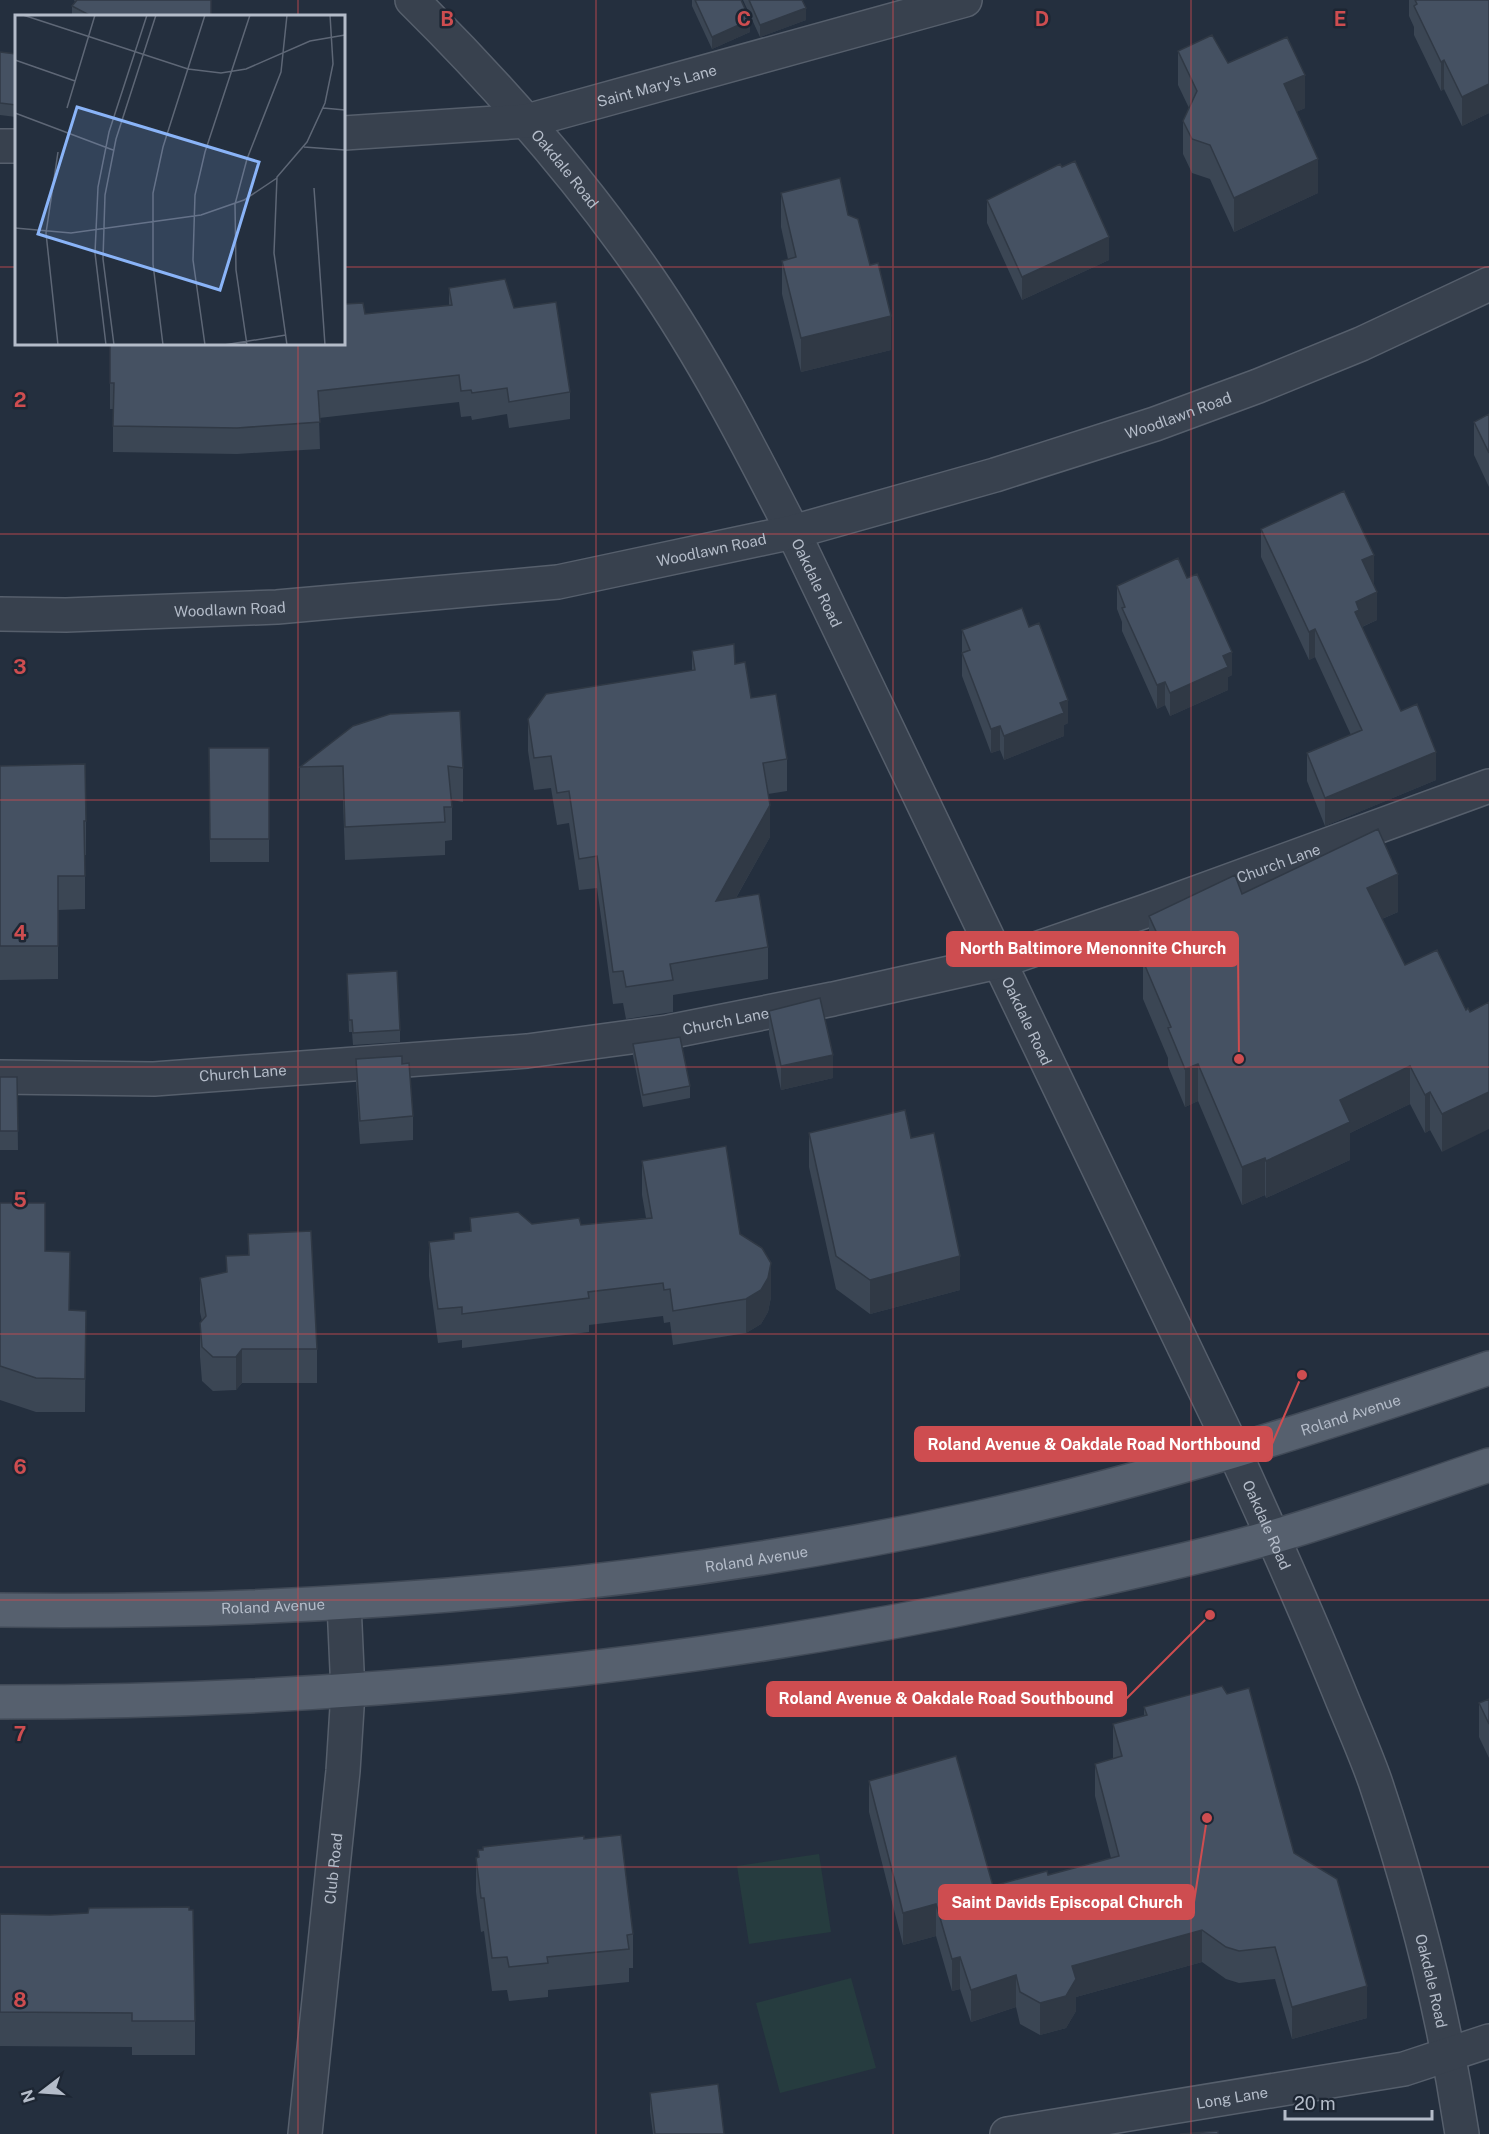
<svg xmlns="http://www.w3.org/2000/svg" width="1489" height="2134" font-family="'Public Sans',sans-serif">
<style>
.green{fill:#263c3f}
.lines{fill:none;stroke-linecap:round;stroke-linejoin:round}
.minor-casing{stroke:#565f6c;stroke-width:36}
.major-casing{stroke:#414a57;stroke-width:36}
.minor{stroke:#38414e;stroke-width:33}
.major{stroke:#56606e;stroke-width:33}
.wall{fill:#3b4654}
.shaded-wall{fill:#303945}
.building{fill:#455162;stroke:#303945;stroke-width:1.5}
.grid{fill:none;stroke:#ce4d50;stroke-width:1.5;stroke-opacity:0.55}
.labels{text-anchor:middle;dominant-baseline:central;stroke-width:5;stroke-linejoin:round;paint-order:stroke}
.street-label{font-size:15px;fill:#b4bcc9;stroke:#1d2633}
.inset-road{fill:none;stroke:#5e6776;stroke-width:1.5}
.view{fill:#8ab4f8;fill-opacity:0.15;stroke:#8ab4f8;stroke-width:3}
.inset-edge{fill:none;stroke:#b4bcc9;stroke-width:3}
.grid-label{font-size:20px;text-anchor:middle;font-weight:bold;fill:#ce4d50;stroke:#1d2633;stroke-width:5;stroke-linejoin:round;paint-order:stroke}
.leader{fill:none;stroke:#ce4d50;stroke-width:2}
.callout-dot{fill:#ce4d50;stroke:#1d2633;stroke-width:2}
.callout{fill:#ce4d50;stroke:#ce4d50;stroke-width:2}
.callout-label{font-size:16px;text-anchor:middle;font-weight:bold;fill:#fff}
</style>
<rect width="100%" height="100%" fill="#242f3e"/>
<path class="green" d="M819 1854 831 1932 749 1944 737 1866Z
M851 1978 876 2068 780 2093 756 2003Z"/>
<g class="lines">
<g class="minor-casing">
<g id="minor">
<path id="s1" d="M412 0C498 85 578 176 647 276 703 357 748 444 793 532L1234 1451C1270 1530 1305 1608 1338 1689 1350 1719 1364 1750 1375 1781 1414 1897 1444 2014 1462 2134"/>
<path id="s2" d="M344 133 527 121 965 0"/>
<path d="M0 146H16"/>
<path id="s3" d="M0 614 66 615 277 607 558 582 793 532 995 475 1155 424 1258 386 1361 344 1489 284"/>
<path id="s4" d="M0 1077 154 1079 527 1051 668 1032 833 999 998 962 1146 911 1489 786"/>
<path id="s5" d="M305 2134 343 1771 348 1692 344 1604"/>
<path id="s6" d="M1007 2134 1404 2069 1489 2041"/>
</g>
</g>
<g class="major-casing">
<g id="major">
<path id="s7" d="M0 1610C327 1614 657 1587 977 1518 1151 1480 1321 1426 1489 1368"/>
<path d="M0 1702C341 1702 679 1669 1013 1598 1100 1579 1187 1561 1272 1537 1345 1516 1417 1489 1489 1465"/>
</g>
</g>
<use href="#minor" class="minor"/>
<use href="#major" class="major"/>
</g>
<path class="wall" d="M74 0H211V15L213 16H72V6L75 2Z
M692 0H741L750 32 712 49 692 6Z
M743 0H802L806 20 760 37Z
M1409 0H1489V113L1462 126 1444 89 1441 91 1414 35V27L1409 16Z
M1178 51 1228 63 1305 108 1296 112 1318 193 1234 232 1210 179 1192 173 1183 154V121L1189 108 1178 85Z
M0 52 16 54V117L0 115Z
M1062 167 1109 260 1022 300 987 223V200Z
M781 193 848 215 870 265 891 350 801 372 782 294V261L788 259 781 227Z
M449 288 514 308 570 392V419L509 428 507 414 472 420 471 416 461 417 459 402 319 418 320 449 237 454 113 452V409H110V344L449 305Z
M1489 414V487L1474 455V422Z
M1261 529 1374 583 1373 584 1377 620 1362 627 1401 711 1436 780 1325 826 1307 781V753L1351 735 1315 657 1309 660 1261 557Z
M1117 586 1232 675 1228 677V690L1170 716 1165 705 1157 709 1122 631V622L1117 609Z
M962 630 1068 723 1064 725V736L1004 760 1000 750 991 753 962 676Z
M692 651 735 664 751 698 787 759V791L768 794 770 837 736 898 768 947V979L673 995V1012L626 1019 623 1003 613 1004 597 888 579 890 569 823 557 825 551 788 534 790 528 751V719L692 671Z
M353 726 463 768V802L452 800V840L445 841V855L345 860 343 800H300V767Z
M209 748H269V862H210Z
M0 766 86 821V855H85V909L58 910V979L0 980Z
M1242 894 1398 912 1382 919 1405 965 1466 1010 1442 1152 1430 1130 1425 1133 1410 1104 1350 1133V1160L1266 1198 1265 1195 1242 1205 1198 1101 1185 1107 1168 1066V1058L1143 999V961L1151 958 1149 954V916Z
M347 974 400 1030V1042L353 1045 352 1032H349Z
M769 1011 833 1078 781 1090 769 1034Z
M633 1044 690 1086V1098L643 1107 633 1056Z
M356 1059 402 1064 413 1116V1140L360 1144 356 1083Z
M0 1077H17L18 1150H0Z
M809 1133 911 1138 960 1290 870 1314 836 1289 809 1167Z
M642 1161 740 1234 771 1297 768 1312 761 1324 746 1333 673 1345 670 1322 664 1323 663 1316 589 1325V1332L462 1348V1340L438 1343 429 1276V1242L454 1239 470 1231V1218L532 1224 581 1225 646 1218 642 1195Z
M0 1203 45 1251 69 1310 86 1311 85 1412H36L0 1400Z
M248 1234 317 1349V1383H242L236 1390 213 1391 202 1381 200 1357V1323L202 1321 200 1312V1278L226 1272V1256L248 1255Z
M1489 1699V1758L1479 1737V1703Z
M1144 1707 1294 1853 1367 2018 1292 2039 1275 1979 1239 1983 1226 1979 1202 1962 1076 1997V2011L1066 2028 1040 2035 1020 2024 1016 2007 971 2022 960 1989 952 1991 936 1936 903 1945 869 1812V1781L993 1886 1048 1875 1111 1858 1095 1796V1764L1113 1759V1724L1144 1716Z
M584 1839 633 1934V1968H629V1982L548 1990V1997L509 2001 507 1990 492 1991 484 1931 481 1932 476 1892V1858H478V1850Z
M0 1914 195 2021V2055H132V2047L0 2046Z
M650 2093 724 2134H653L650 2112Z"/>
<path class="shaded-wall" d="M806 8V20L760 37V25Z
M750 20V32L712 49V37Z
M1444 60V89L1441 91V62Z
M1305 75V108L1284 118V84Z
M1489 84V113L1462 126V97Z
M1318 159V193L1234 232V198Z
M1109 237V260L1022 300V277Z
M891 316V350L801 372V338Z
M1374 555V583L1362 588V560Z
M1377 592V620L1359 628 1355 612 1356 602Z
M1315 629V657L1309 660V632Z
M1232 652V675L1228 677V690L1170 716V693L1223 656Z
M1165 682V705L1157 709V685Z
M1068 700V723L1064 725V736L1004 760V736L1060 703Z
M1000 726V750L991 753V729Z
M1436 752V780L1325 826V798Z
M770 805V837L716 933V901Z
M1398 874V912L1367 925V888Z
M833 1055V1078L781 1090V1066Z
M1198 1064V1101L1185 1107V1069Z
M1410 1066V1104L1350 1133V1160L1266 1198V1161L1340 1100Z
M1430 1092V1130L1425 1133V1095Z
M1489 1092V1129L1442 1152V1114Z
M1265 1158V1195L1242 1205V1167Z
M960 1256V1290L870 1314V1280Z
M771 1263V1297L768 1312 761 1324 746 1333V1299Z
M242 1349V1383L236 1390V1357Z
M936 1904V1936L903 1945V1913Z
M1202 1930V1962L1076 1997V2011L1066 2028 1040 2035V2003L1072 1966Z
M960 1957V1989L952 1991V1959Z
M1016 1975V2007L971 2022V1990Z
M1367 1986V2018L1292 2039V2007Z"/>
<path class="building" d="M77 0H211V15L213 16H91L72 6Z
M695 0H741L750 20 712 37Z
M749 0H802L806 8 760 25Z
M1415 0H1489V84L1462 97 1444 60 1441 62 1414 6 1417 4Z
M1212 35 1228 63 1287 37 1305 75 1284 84 1318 159 1234 198 1210 145 1192 139 1183 121 1197 91 1178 51Z
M0 52 16 54V105L0 103Z
M1075 161 1109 237 1022 277 987 200 1060 164 1062 167Z
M840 178 848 215 858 219 870 265 878 263 891 316 801 338 782 261 796 257 781 193Z
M505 279 514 308 556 302 570 392 509 402 507 388 472 393 471 390 461 391 459 375 318 391 320 422 237 428 113 426 114 383H110V344H344V304L363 303 365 314 452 305 449 288Z
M1489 414V453L1474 422Z
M1344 491 1374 555 1362 560 1377 592 1356 602 1359 610 1355 612 1401 711 1417 704 1436 752 1325 798 1307 753 1362 730 1315 629 1309 632 1261 529Z
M1178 558 1187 578 1197 574 1232 652 1223 656 1228 667 1170 693 1165 682 1157 685 1122 608 1125 607 1117 586Z
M1022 608 1029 627 1039 623 1068 700 1060 703 1064 713 1004 736 1000 726 991 729 962 653 970 650 962 630Z
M734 644 735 664 745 662 751 698 776 694 787 759 763 763 770 805 716 901 759 894 768 947 670 964 673 980 626 987 623 971 613 972 597 856 579 859 569 791 557 793 551 756 534 758 528 719 546 694 695 670 692 651Z
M460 711 463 768 448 766 452 807H444L445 822 345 827 343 766 300 767 353 726 390 714Z
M209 748H269V839H210Z
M85 764 86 821H84L85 876H58V946H0V766Z
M1378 829 1398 874 1367 888 1405 965 1437 950 1466 1010 1468 1008 1470 1012 1489 1002V1092L1442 1114 1430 1092 1425 1095 1410 1066 1340 1100 1350 1122 1266 1161 1265 1158 1242 1167 1198 1064 1185 1069 1168 1028 1171 1027 1143 961 1165 951 1149 916 1235 875 1242 894Z
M397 971 400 1030 353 1033 352 1020H349L347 974Z
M820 998 833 1055 781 1066 769 1011Z
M680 1037 690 1086 643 1095 633 1044Z
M402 1056V1064L409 1063 413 1116 360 1121 356 1059Z
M0 1077H17L18 1131H0Z
M905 1110 911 1138 934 1133 960 1256 870 1280 836 1256 809 1133Z
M726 1146 740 1234 762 1248 771 1263 768 1278 761 1290 746 1299 673 1311 670 1289 664 1290 663 1283 588 1292 589 1298 462 1314V1307L438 1309 429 1242 454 1239V1233L471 1231 470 1218 518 1212 532 1224 579 1218 581 1225 652 1218 642 1161Z
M0 1203H45V1251L70 1252 69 1310 86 1311 85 1379 36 1378 0 1366Z
M311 1231 317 1349H242L236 1357H213L202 1347 200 1323 206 1316 200 1278 227 1272 226 1256 249 1255 248 1234Z
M1222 1686 1227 1694 1249 1688 1294 1853 1337 1879 1367 1986 1292 2007 1275 1947 1239 1951 1226 1947 1202 1930 1072 1966 1076 1979 1066 1996 1040 2003 1020 1992 1016 1975 971 1990 960 1957 952 1959 936 1904 903 1913 869 1781 956 1756 993 1886 1047 1871 1048 1875 1119 1856 1095 1764 1122 1756 1113 1724 1147 1715 1144 1707Z
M1489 1699V1724L1479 1703Z
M621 1835 633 1934 627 1935 629 1949 547 1957 548 1963 509 1967 507 1957 492 1958 484 1898H481L476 1858 479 1857 478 1850H483V1847L584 1836V1839Z
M189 1907V1910H193L195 2021H132V2013L0 2012V1914L50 1915 88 1913 89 1908Z
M718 2084 724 2134H655L650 2093Z
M1218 2131V2134H1180Z"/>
<path class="grid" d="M298 0V16M596 0V2134M893 0V2134M1191 0V2134M0 267H16M344 267H1489M298 344V2134M0 534H1489M0 800H1489M0 1067H1489M0 1334H1489M0 1600H1489M0 1867H1489"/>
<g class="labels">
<g class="street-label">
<text stroke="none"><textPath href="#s2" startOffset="318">Saint Mary's Lane</textPath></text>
<text stroke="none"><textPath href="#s1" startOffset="228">Oakdale Road</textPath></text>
<text stroke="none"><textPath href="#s3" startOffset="1202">Woodlawn Road</textPath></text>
<text stroke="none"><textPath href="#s3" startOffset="716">Woodlawn Road</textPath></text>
<text stroke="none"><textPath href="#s1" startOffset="714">Oakdale Road</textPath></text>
<text stroke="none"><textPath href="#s3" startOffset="230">Woodlawn Road</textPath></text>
<text stroke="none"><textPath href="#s4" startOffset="1305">Church Lane</textPath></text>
<text stroke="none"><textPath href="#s4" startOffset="729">Church Lane</textPath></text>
<text stroke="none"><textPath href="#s1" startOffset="1200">Oakdale Road</textPath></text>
<text stroke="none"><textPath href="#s4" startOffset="243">Church Lane</textPath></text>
<text stroke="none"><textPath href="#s7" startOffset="1371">Roland Avenue</textPath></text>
<text stroke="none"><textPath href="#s1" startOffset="1758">Oakdale Road</textPath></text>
<text stroke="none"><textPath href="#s7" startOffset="759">Roland Avenue</textPath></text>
<text stroke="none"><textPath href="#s7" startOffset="273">Roland Avenue</textPath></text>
<text stroke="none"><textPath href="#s5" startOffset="267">Club Road</textPath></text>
<text stroke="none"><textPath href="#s1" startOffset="2244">Oakdale Road</textPath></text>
<text stroke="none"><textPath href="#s6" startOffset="228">Long Lane</textPath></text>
</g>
</g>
<g transform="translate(15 15)">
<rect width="330" height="330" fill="#242f3e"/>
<path class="inset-road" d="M8 0 173 54 206 58 231 54 295 26 330 20M0 45 60 66M52 93 80 0M308 93 330 95M0 98 98 135M289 132 330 135M299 173 310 330M0 213 56 218 186 200 229 185 262 163M43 330 31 218 43 137M91 330 80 238 83 172 94 117 132 0M99 330 88 244 90 180 101 124 141 0M148 330 138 249V178L148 132 190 0M190 330 178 245 180 180 190 137 235 0M209 330 271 320M232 330 221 255 220 189 232 144 266 57 272 0M272 330 259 238 262 162 292 127 310 88 318 49 315 0"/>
<path class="view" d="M62 92 244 147 205 275 23 219Z"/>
<rect width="330" height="330" class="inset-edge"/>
</g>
<g class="grid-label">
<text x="447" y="26">B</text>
<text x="744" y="26">C</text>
<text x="1042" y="26">D</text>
<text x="1340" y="26">E</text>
<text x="20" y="407">2</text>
<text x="20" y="674">3</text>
<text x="20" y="940">4</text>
<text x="20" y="1207">5</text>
<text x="20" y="1474">6</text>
<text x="20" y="1741">7</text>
<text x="20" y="2007">8</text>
</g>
<path class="leader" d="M1239 1059L1238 949M1302 1375L1272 1444M1210 1615L1126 1699M1207 1818L1194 1902"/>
<g class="callout-dot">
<circle cx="1239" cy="1059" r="6"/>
<circle cx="1302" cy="1375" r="6"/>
<circle cx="1210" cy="1615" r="6"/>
<circle cx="1207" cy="1818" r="6"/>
</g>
<g class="callout">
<rect x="947" y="932" width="291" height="34" rx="6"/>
<rect x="915" y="1427" width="357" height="34" rx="6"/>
<rect x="767" y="1682" width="359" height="34" rx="6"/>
<rect x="939" y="1885" width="255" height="34" rx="6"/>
</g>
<g class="callout-label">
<text x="1093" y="954">North Baltimore Menonnite Church</text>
<text x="1094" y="1450">Roland Avenue &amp; Oakdale Road Northbound</text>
<text x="946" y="1704">Roland Avenue &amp; Oakdale Road Southbound</text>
<text x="1067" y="1908">Saint Davids Episcopal Church</text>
</g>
<g transform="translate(42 2092) rotate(253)" stroke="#1d2633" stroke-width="4.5" paint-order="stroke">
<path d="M0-4.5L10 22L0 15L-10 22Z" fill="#b4bcc9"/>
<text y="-9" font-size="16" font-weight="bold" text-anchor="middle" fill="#b4bcc9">N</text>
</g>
<path d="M1285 2110v9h147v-9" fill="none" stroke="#b4bcc9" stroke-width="3"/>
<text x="1294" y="2110" font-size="18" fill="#b4bcc9" stroke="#1d2633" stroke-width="4.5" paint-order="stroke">20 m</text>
</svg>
